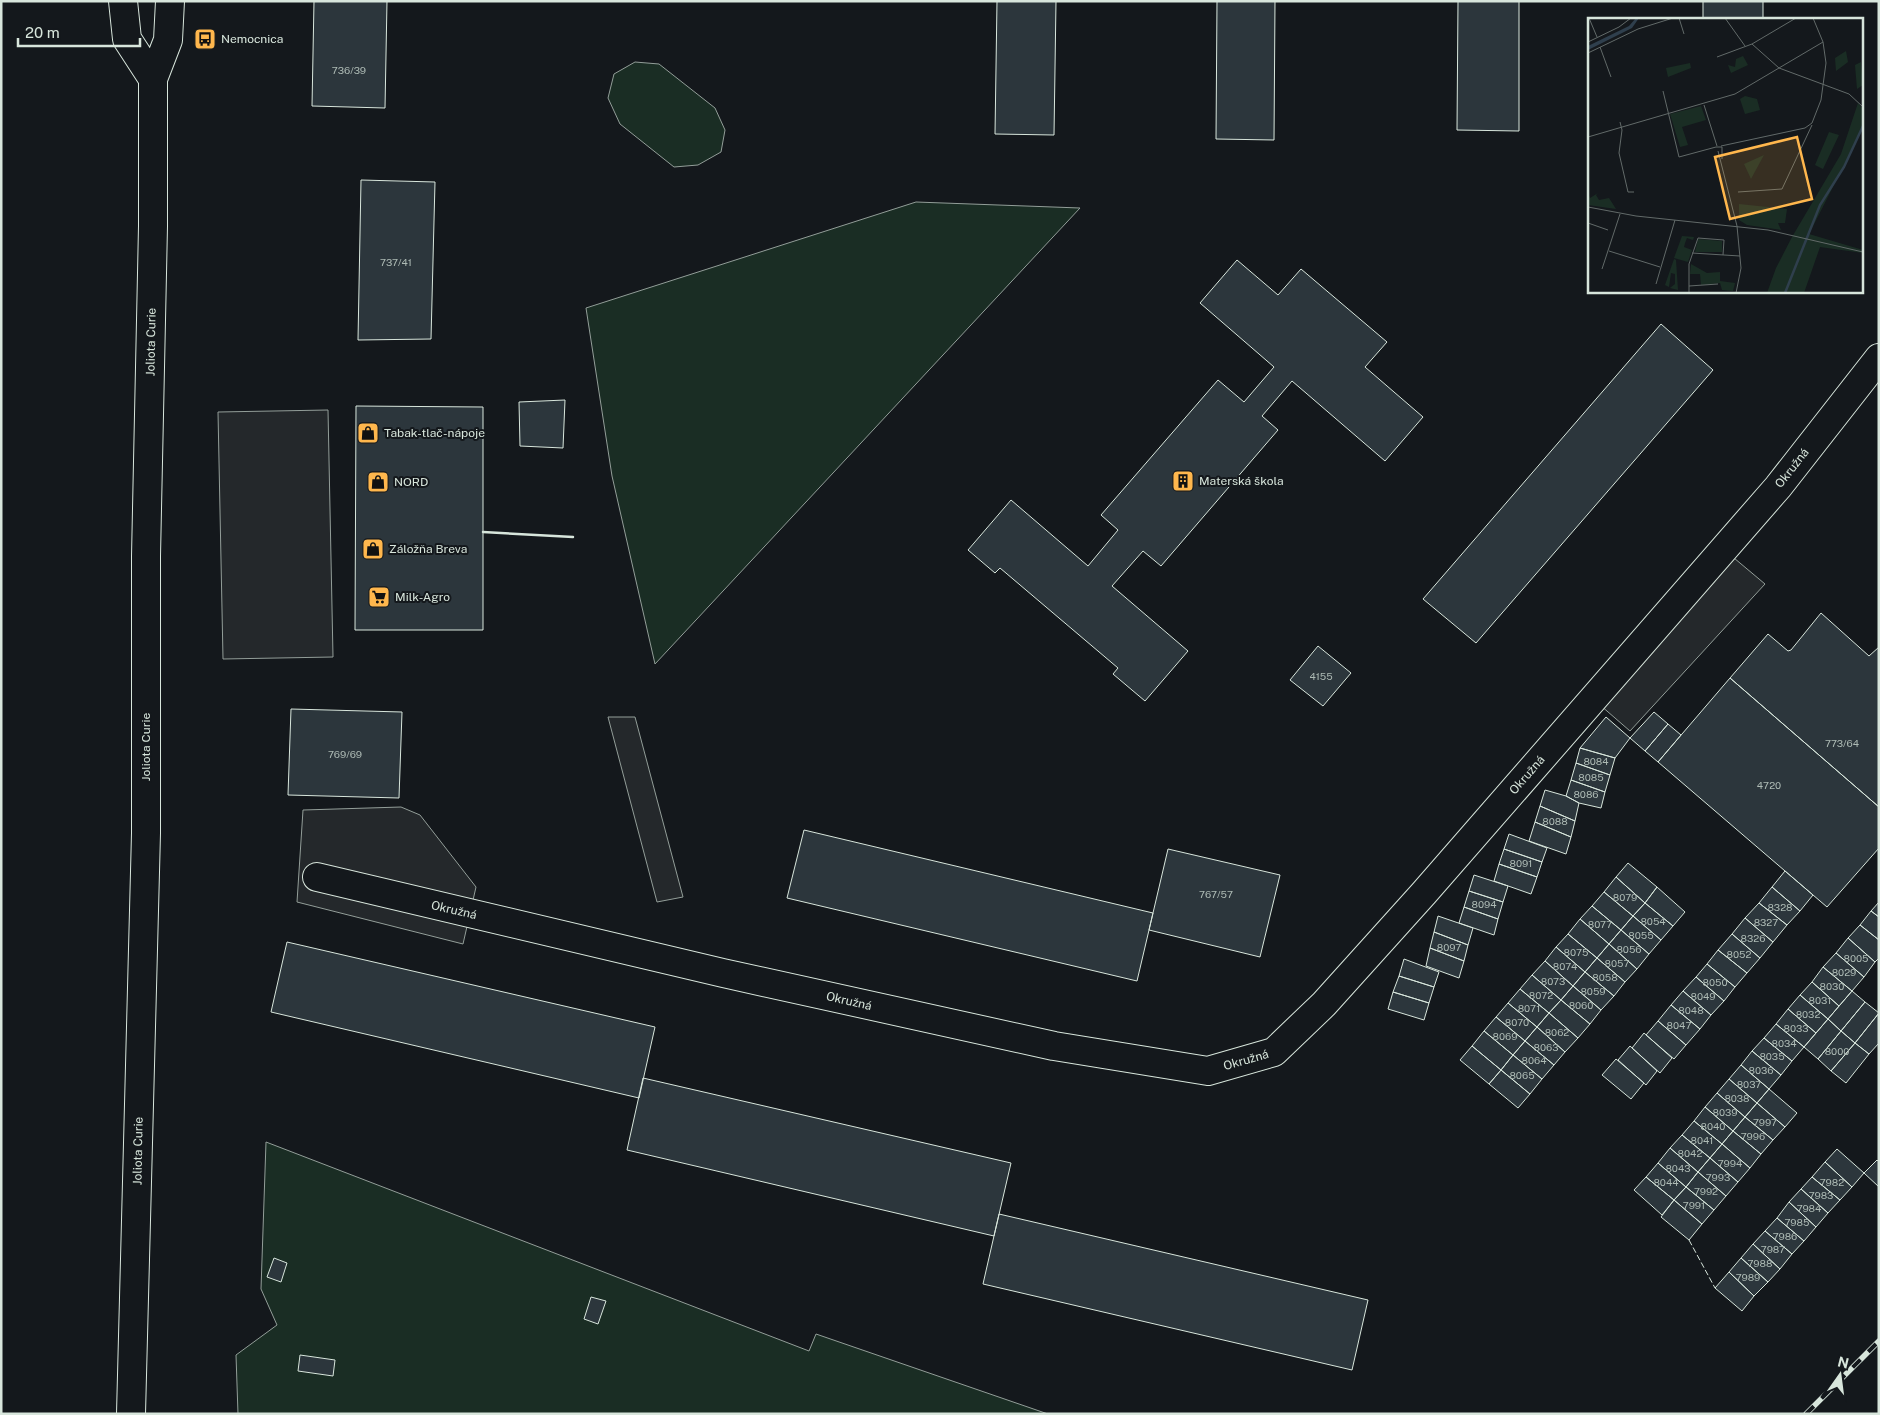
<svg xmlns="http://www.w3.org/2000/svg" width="1880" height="1415" font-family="'Public Sans',sans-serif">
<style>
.green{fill:#1a2d24;stroke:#939e99}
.parking{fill:#24282b;stroke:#939e99}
.building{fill:#2c363c;stroke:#d8e6dc}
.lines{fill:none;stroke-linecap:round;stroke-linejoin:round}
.minor-casing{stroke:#d8e6dc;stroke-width:30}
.minor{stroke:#14181c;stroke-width:28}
.rail-casing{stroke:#d8e6dc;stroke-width:5.5}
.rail{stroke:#14181c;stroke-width:4;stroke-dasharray:11;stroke-linecap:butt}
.fence{stroke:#d8e6dc;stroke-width:1;stroke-dasharray:6 2.5;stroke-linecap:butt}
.wall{stroke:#d8e6dc;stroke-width:2.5}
.labels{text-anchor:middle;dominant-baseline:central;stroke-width:4;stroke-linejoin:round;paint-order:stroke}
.number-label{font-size:10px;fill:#adbab4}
.poi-label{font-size:12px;fill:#d8e6dc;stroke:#14181c;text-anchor:start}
.street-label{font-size:12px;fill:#d8e6dc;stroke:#14181c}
.inset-river{fill:none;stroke:#2f3f4d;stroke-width:2.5}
.inset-road{fill:none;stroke:#626a69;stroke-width:1}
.view{fill:#ffb74d;fill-opacity:0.15;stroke:#ffb74d;stroke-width:2.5}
.inset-edge{fill:none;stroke:#d8e6dc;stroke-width:2.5}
</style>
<rect width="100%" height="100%" fill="#14181c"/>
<path class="green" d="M635 62 659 64 715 108 725 130 721 152 698 165 674 167 620 124 608 98 614 74Z
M916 202 1080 208 655 664 612 476 586 308Z
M266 1142 809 1351 816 1334 1048 1414H238L236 1355 277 1325 261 1289Z"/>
<path class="parking" d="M328 410 333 657 223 659 218 412Z
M1734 558 1765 584 1630 731 1600 705Z
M608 717H635L683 897 657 902Z
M401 807 420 815 476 887 463 944 297 902 303 810Z"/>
<path class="building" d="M314 1H387L385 108 312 106Z
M997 1H1056L1054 135 995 134Z
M1217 1H1275L1274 140 1216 139Z
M1458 1H1519V131L1457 130Z
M1703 1H1763V19H1703Z
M361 180 435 182 431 339 358 340Z
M1237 260 1278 295 1301 269 1387 342 1365 367 1423 417 1385 461 1292 381 1262 416 1278 430 1161 566 1143 551 1112 586 1188 651 1145 701 1113 674 1118 668 1000 568 995 573 968 550 1011 500 1088 566 1118 530 1101 515 1218 380 1244 402 1274 367 1200 303Z
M1661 324 1713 370 1476 643 1423 599Z
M565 400 563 448 520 446 519 402Z
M356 406 483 407V630H355Z
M1821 613 1869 656 1879 647V807L1730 678 1768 634 1788 651 1791 650Z
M1318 646 1351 673 1323 706 1290 680Z
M1730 678 1879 807V848L1827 907 1658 762Z
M291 709 402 712 399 798 288 795Z
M1654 712 1668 724 1645 751 1630 738Z
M1606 717 1630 738 1615 758 1580 748Z
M1668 724 1681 735 1658 762 1645 751Z
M1580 748 1615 758 1610 775 1576 763Z
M1576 763 1610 775 1605 792 1571 780Z
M1571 780 1605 792 1601 808 1579 803 1566 796Z
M1545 790 1566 796 1579 803 1575 821 1540 806Z
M1540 806 1575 821 1571 837 1535 822Z
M1535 822 1571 837 1566 854 1529 841Z
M804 830 1153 913 1137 981 787 898Z
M1509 834 1547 848 1542 862 1504 849Z
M1168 849 1280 875 1260 957 1149 930Z
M1504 849 1542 862 1537 877 1499 864Z
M1628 863 1657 887 1645 903 1616 877Z
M1499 864 1537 877 1531 894 1494 881Z
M1785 871 1813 895 1800 911 1772 887Z
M1474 875 1508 886 1503 902 1469 891Z
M1616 877 1645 903 1633 916 1604 892Z
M1657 887 1685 912 1673 926 1645 903Z
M1772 887 1800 911 1787 925 1759 903Z
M1469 891 1503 902 1498 919 1464 907Z
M1604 892 1633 916 1621 930 1592 906Z
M1879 902V917L1871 911Z
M1645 903 1673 926 1661 940 1633 916Z
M1759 903 1787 925 1773 942 1745 918Z
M1592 906 1621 930 1609 944 1580 919Z
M1464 907 1498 919 1494 935 1459 923Z
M1871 911 1879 917V940L1860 925Z
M1438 916 1473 928 1468 945 1434 932Z
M1633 916 1661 940 1649 954 1621 930Z
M1745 918 1773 942 1760 958 1732 934Z
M1580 919 1609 944 1597 958 1568 934Z
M1860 925 1879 940V958L1875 962 1848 938Z
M1621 930 1649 954 1637 969 1609 944Z
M1434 932 1468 945 1464 961 1430 948Z
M1568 934 1597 958 1585 972 1556 947Z
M1732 934 1760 958 1747 973 1718 950Z
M1848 938 1875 962 1864 977 1836 953Z
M287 942 655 1027 639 1098 271 1012Z
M1609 944 1637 969 1625 982 1597 958Z
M1556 947 1585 972 1573 986 1545 961Z
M1430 948 1464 961 1459 978 1426 966Z
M1718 950 1747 973 1735 987 1707 964Z
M1836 953 1864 977 1852 991 1823 967Z
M1597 958 1625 982 1614 996 1585 972Z
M1404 959 1439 972 1434 987 1399 976Z
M1545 961 1573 986 1561 1000 1532 975Z
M1707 964 1735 987 1724 1001 1696 977Z
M1823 967 1852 991 1839 1006 1812 982Z
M1585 972 1614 996 1601 1010 1573 986Z
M1532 975 1561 1000 1549 1013 1520 989Z
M1399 976 1434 987 1429 1003 1393 992Z
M1696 977 1724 1001 1711 1015 1683 991Z
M1812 982 1839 1006 1828 1019 1800 995Z
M1573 986 1601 1010 1590 1024 1561 1000Z
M1520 989 1549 1013 1537 1027 1508 1003Z
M1683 991 1711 1015 1700 1029 1671 1005Z
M1852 991 1865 1002 1841 1031 1828 1019Z
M1393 992 1429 1003 1424 1020 1388 1009Z
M1800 995 1828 1019 1816 1033 1788 1009Z
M1561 1000 1590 1024 1578 1038 1549 1013Z
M1865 1002 1879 1013 1855 1043 1841 1031Z
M1508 1003 1537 1027 1525 1041 1496 1017Z
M1671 1005 1700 1029 1686 1045 1658 1021Z
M1788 1009 1816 1033 1804 1047 1776 1024Z
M1549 1013 1578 1038 1565 1052 1537 1027Z
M1879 1013V1043L1869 1054 1855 1043Z
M1496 1017 1525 1041 1513 1055 1484 1031Z
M1828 1019 1841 1031 1818 1059 1804 1047Z
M1658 1021 1686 1045 1674 1059 1646 1035Z
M1776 1024 1804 1047 1792 1061 1764 1038Z
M1537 1027 1565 1052 1554 1065 1525 1041Z
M1484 1031 1513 1055 1501 1070 1472 1046Z
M1841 1031 1855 1043 1831 1071 1818 1059Z
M1644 1033 1672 1058 1660 1073 1632 1048Z
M1764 1038 1792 1061 1781 1075 1752 1051Z
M1525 1041 1554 1065 1542 1079 1513 1055Z
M1855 1043 1869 1054 1846 1083 1831 1071Z
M1472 1046 1501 1070 1489 1084 1460 1060Z
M1630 1046 1657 1071 1646 1085 1618 1060Z
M1752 1051 1781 1075 1769 1089 1741 1065Z
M1513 1055 1542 1079 1530 1094 1501 1070Z
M1616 1059 1644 1083 1631 1099 1602 1075Z
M1741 1065 1769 1089 1757 1103 1729 1079Z
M1501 1070 1530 1094 1518 1108 1489 1084Z
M643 1078 1011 1163 994 1236 627 1150Z
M1729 1079 1757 1103 1745 1117 1717 1093Z
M1769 1089 1797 1113 1785 1127 1757 1103Z
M1717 1093 1745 1117 1733 1131 1705 1107Z
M1757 1103 1785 1127 1773 1140 1745 1117Z
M1705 1107 1733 1131 1722 1144 1694 1121Z
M1745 1117 1773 1140 1761 1154 1733 1131Z
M1694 1121 1722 1144 1710 1158 1682 1135Z
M1733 1131 1761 1154 1750 1168 1722 1144Z
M1682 1135 1710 1158 1698 1172 1670 1148Z
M1722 1144 1750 1168 1738 1182 1710 1158Z
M1670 1148 1698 1172 1686 1187 1658 1163Z
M1837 1149 1864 1173 1852 1187 1825 1162Z
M1710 1158 1738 1182 1726 1196 1698 1172Z
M1877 1160 1879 1162V1187L1864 1173Z
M1825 1162 1852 1187 1840 1200 1812 1177Z
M1658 1163 1686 1187 1674 1200 1646 1177Z
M1698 1172 1726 1196 1714 1210 1686 1187Z
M1646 1177 1674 1200 1662 1215 1634 1190Z
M1812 1177 1840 1200 1828 1213 1801 1189Z
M1686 1187 1714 1210 1702 1224 1674 1200Z
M1801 1189 1828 1213 1816 1227 1789 1202Z
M1674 1200 1702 1224 1689 1240 1661 1217Z
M1789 1202 1816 1227 1804 1241 1777 1218Z
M999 1214 1368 1300 1352 1370 983 1284Z
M1777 1218 1804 1241 1792 1254 1765 1231Z
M1765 1231 1792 1254 1780 1269 1753 1244Z
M1753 1244 1780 1269 1768 1282 1741 1258Z
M274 1258 287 1263 281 1282 267 1277Z
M1741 1258 1768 1282 1754 1296 1729 1272Z
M1729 1272 1754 1296 1742 1311 1715 1288Z
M591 1297 606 1301 598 1324 584 1319Z
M300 1355 335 1360 333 1376 298 1371Z"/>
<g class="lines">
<g class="minor-casing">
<path id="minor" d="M123 1 127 39 153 79
M317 877 723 973 1054 1046 1208 1071 1274 1052 1324 1004 1424 893 1778 487 1879 358
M131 1414 146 833V556L153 226V79L168 40 170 1"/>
</g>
<use href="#minor" class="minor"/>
<g class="rail-casing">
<path id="rail" d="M1806 1414 1879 1341"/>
</g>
<use href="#rail" class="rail"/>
<path class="fence" d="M1689 1240 1715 1288"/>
<path class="wall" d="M483 532 573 537"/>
</g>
<defs>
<g id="bus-square" transform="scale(1.125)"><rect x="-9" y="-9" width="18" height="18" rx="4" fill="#ffb74d" stroke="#14181c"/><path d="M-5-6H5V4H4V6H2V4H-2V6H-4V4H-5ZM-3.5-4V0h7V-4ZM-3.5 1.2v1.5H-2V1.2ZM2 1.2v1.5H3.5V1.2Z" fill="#111"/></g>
<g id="shop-square" transform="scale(1.125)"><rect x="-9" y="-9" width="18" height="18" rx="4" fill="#ffb74d" stroke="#14181c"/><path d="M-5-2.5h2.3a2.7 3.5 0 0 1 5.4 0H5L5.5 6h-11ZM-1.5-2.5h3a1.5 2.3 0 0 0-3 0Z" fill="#111"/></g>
<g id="building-square" transform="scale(1.125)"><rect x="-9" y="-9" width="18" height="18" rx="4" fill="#ffb74d" stroke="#14181c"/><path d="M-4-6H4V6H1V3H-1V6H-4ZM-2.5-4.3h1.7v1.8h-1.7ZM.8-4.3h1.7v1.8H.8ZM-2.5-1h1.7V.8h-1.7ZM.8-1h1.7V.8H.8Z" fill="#111"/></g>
<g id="supermarket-square" transform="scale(1.125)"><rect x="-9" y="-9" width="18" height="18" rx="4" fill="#ffb74d" stroke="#14181c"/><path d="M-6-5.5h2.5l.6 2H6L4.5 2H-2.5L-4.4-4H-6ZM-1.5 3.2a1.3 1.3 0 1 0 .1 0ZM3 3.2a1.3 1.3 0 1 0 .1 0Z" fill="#111"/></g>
</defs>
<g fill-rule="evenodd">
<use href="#bus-square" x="205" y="39"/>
<use href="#shop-square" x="368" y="433"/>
<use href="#building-square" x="1183" y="481"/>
<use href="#shop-square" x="378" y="482"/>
<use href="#shop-square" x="373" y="549"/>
<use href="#supermarket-square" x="379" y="597"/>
</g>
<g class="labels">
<g class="number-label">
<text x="349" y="70">736/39</text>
<text x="396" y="262">737/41</text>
<text x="1321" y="676">4155</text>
<text x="1842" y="743">773/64</text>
<text x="345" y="754">769/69</text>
<text x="1596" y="761">8084</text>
<text x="1591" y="777">8085</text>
<text x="1769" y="785">4720</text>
<text x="1586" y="794">8086</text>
<text x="1555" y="821">8088</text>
<text x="1521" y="863">8091</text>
<text x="1216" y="894">767/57</text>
<text x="1625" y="897">8079</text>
<text x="1484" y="904">8094</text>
<text x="1780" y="907">8328</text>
<text x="1653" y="921">8054</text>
<text x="1766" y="922">8327</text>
<text x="1600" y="924">8077</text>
<text x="1641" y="935">8055</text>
<text x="1753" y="938">8326</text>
<text x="1449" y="947">8097</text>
<text x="1629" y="949">8056</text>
<text x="1576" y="952">8075</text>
<text x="1739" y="954">8052</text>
<text x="1856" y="958">8005</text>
<text x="1617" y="963">8057</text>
<text x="1565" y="966">8074</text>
<text x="1844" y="972">8029</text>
<text x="1605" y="977">8058</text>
<text x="1553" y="981">8073</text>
<text x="1715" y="982">8050</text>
<text x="1832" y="986">8030</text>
<text x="1593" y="991">8059</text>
<text x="1541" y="995">8072</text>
<text x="1703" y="996">8049</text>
<text x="1820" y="1000">8031</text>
<text x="1581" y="1005">8060</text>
<text x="1529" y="1008">8071</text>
<text x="1691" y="1010">8048</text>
<text x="1808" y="1014">8032</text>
<text x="1517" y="1022">8070</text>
<text x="1679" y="1025">8047</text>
<text x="1796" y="1028">8033</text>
<text x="1557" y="1032">8062</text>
<text x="1505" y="1036">8069</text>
<text x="1784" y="1043">8034</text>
<text x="1546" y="1047">8063</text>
<text x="1837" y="1051">8000</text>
<text x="1772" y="1056">8035</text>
<text x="1534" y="1060">8064</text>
<text x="1761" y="1070">8036</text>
<text x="1522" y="1075">8065</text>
<text x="1749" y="1084">8037</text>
<text x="1737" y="1098">8038</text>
<text x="1725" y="1112">8039</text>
<text x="1765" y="1122">7997</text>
<text x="1713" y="1126">8040</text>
<text x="1753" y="1136">7996</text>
<text x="1702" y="1140">8041</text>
<text x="1690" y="1153">8042</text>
<text x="1730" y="1163">7994</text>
<text x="1678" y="1168">8043</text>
<text x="1718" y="1177">7993</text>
<text x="1666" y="1182">8044</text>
<text x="1832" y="1182">7982</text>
<text x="1706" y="1191">7992</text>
<text x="1821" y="1195">7983</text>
<text x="1694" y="1205">7991</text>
<text x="1809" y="1208">7984</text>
<text x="1797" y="1222">7985</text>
<text x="1785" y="1236">7986</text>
<text x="1773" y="1249">7987</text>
<text x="1760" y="1263">7988</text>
<text x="1748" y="1277">7989</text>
</g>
<g class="poi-label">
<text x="221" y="39">Nemocnica</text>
<text x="384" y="433">Tabak-tlač-nápoje</text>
<text x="1199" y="481">Materská škola</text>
<text x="394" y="482">NORD</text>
<text x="389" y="549">Záložňa Breva</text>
<text x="395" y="597">Milk-Agro</text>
</g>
<g class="street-label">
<text transform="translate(151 342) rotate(-89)">Joliota Curie</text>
<text transform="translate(1792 468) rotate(-52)">Okružná</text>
<text transform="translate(146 747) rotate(-90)">Joliota Curie</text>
<text transform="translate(1527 775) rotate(-49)">Okružná</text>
<text transform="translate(454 910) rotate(13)">Okružná</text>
<text transform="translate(849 1001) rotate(13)">Okružná</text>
<text transform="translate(1246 1060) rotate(-16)">Okružná</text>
<text transform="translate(138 1151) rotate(-89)">Joliota Curie</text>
</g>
</g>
<g transform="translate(1588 18)">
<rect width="275" height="275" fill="#14181c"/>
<path d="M258 33 260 44 248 53 247 40ZM155 38 160 47 143 55 140 47 147 49 148 41ZM273 44 275 67 269 71 267 47ZM102 45 103 50 80 59 78 50ZM157 78 169 81 172 92 157 96 152 81ZM270 85 275 91V110L221 216 275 232V235L232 229 216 275H179L188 250 204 219 253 136ZM113 88 118 102 94 109 100 127 92 129 82 96ZM241 114 251 117 235 151 227 147ZM176 137 163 161 156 146ZM0 175 2 180 10 175 8 177 11 182 21 180 28 191 0 187ZM151 186 199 191 197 205H190L193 212 159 207 151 202ZM94 218 106 219 105 222 99 220 97 225 96 229 104 232 100 244 86 240ZM110 221 134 223V234H107ZM86 241 88 242 90 272 82 270 87 266V256L83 255 81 269 77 267ZM103 246 119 255 132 254V263L147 265 145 273 134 272 132 265 113 267 112 256H102Z" fill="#1a2d24"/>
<path d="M48 0H51L44 10 0 32V28L41 8Z" fill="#2f3f4d"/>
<path class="inset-river" d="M197 275 232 187 256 149 275 108"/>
<path class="inset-road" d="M1 0 9 19M91 0 96 16M137 0 157 28M0 24 31 9 43 0M164 26 191 50 261 76 275 89M12 29 23 59M0 35 50 11 85 0M129 39 164 26 208 0M75 73 91 139 128 129M116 87 129 128M32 104 34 112 31 135 40 174H46M0 119 147 76 235 24M133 128 217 110 224 105 233 82 238 45 235 24 225 0M128 129H134V141M130 133 149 208 153 250 148 275M150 174 194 171 224 107M0 189 48 198 180 212 275 234M0 205 20 212M21 233 72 249M104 235 152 238M14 251 32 196M68 266 87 202M101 268 130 266M101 275V246L110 220 136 222 135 237"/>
<path class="view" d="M209 119 224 181 142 201 127 139Z"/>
<rect width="275" height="275" class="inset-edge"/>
</g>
<rect width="1880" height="1415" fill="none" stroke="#d8e6dc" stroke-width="5"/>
<g transform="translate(1840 1375) rotate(14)" stroke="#14181c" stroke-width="4" paint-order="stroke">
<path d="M0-4L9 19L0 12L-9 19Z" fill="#d8e6dc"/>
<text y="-8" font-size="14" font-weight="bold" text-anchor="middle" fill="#d8e6dc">N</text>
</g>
<path d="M18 38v8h122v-8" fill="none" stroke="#d8e6dc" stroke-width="2.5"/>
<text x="25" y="38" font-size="15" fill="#d8e6dc" stroke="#14181c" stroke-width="4" paint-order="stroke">20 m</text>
</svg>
